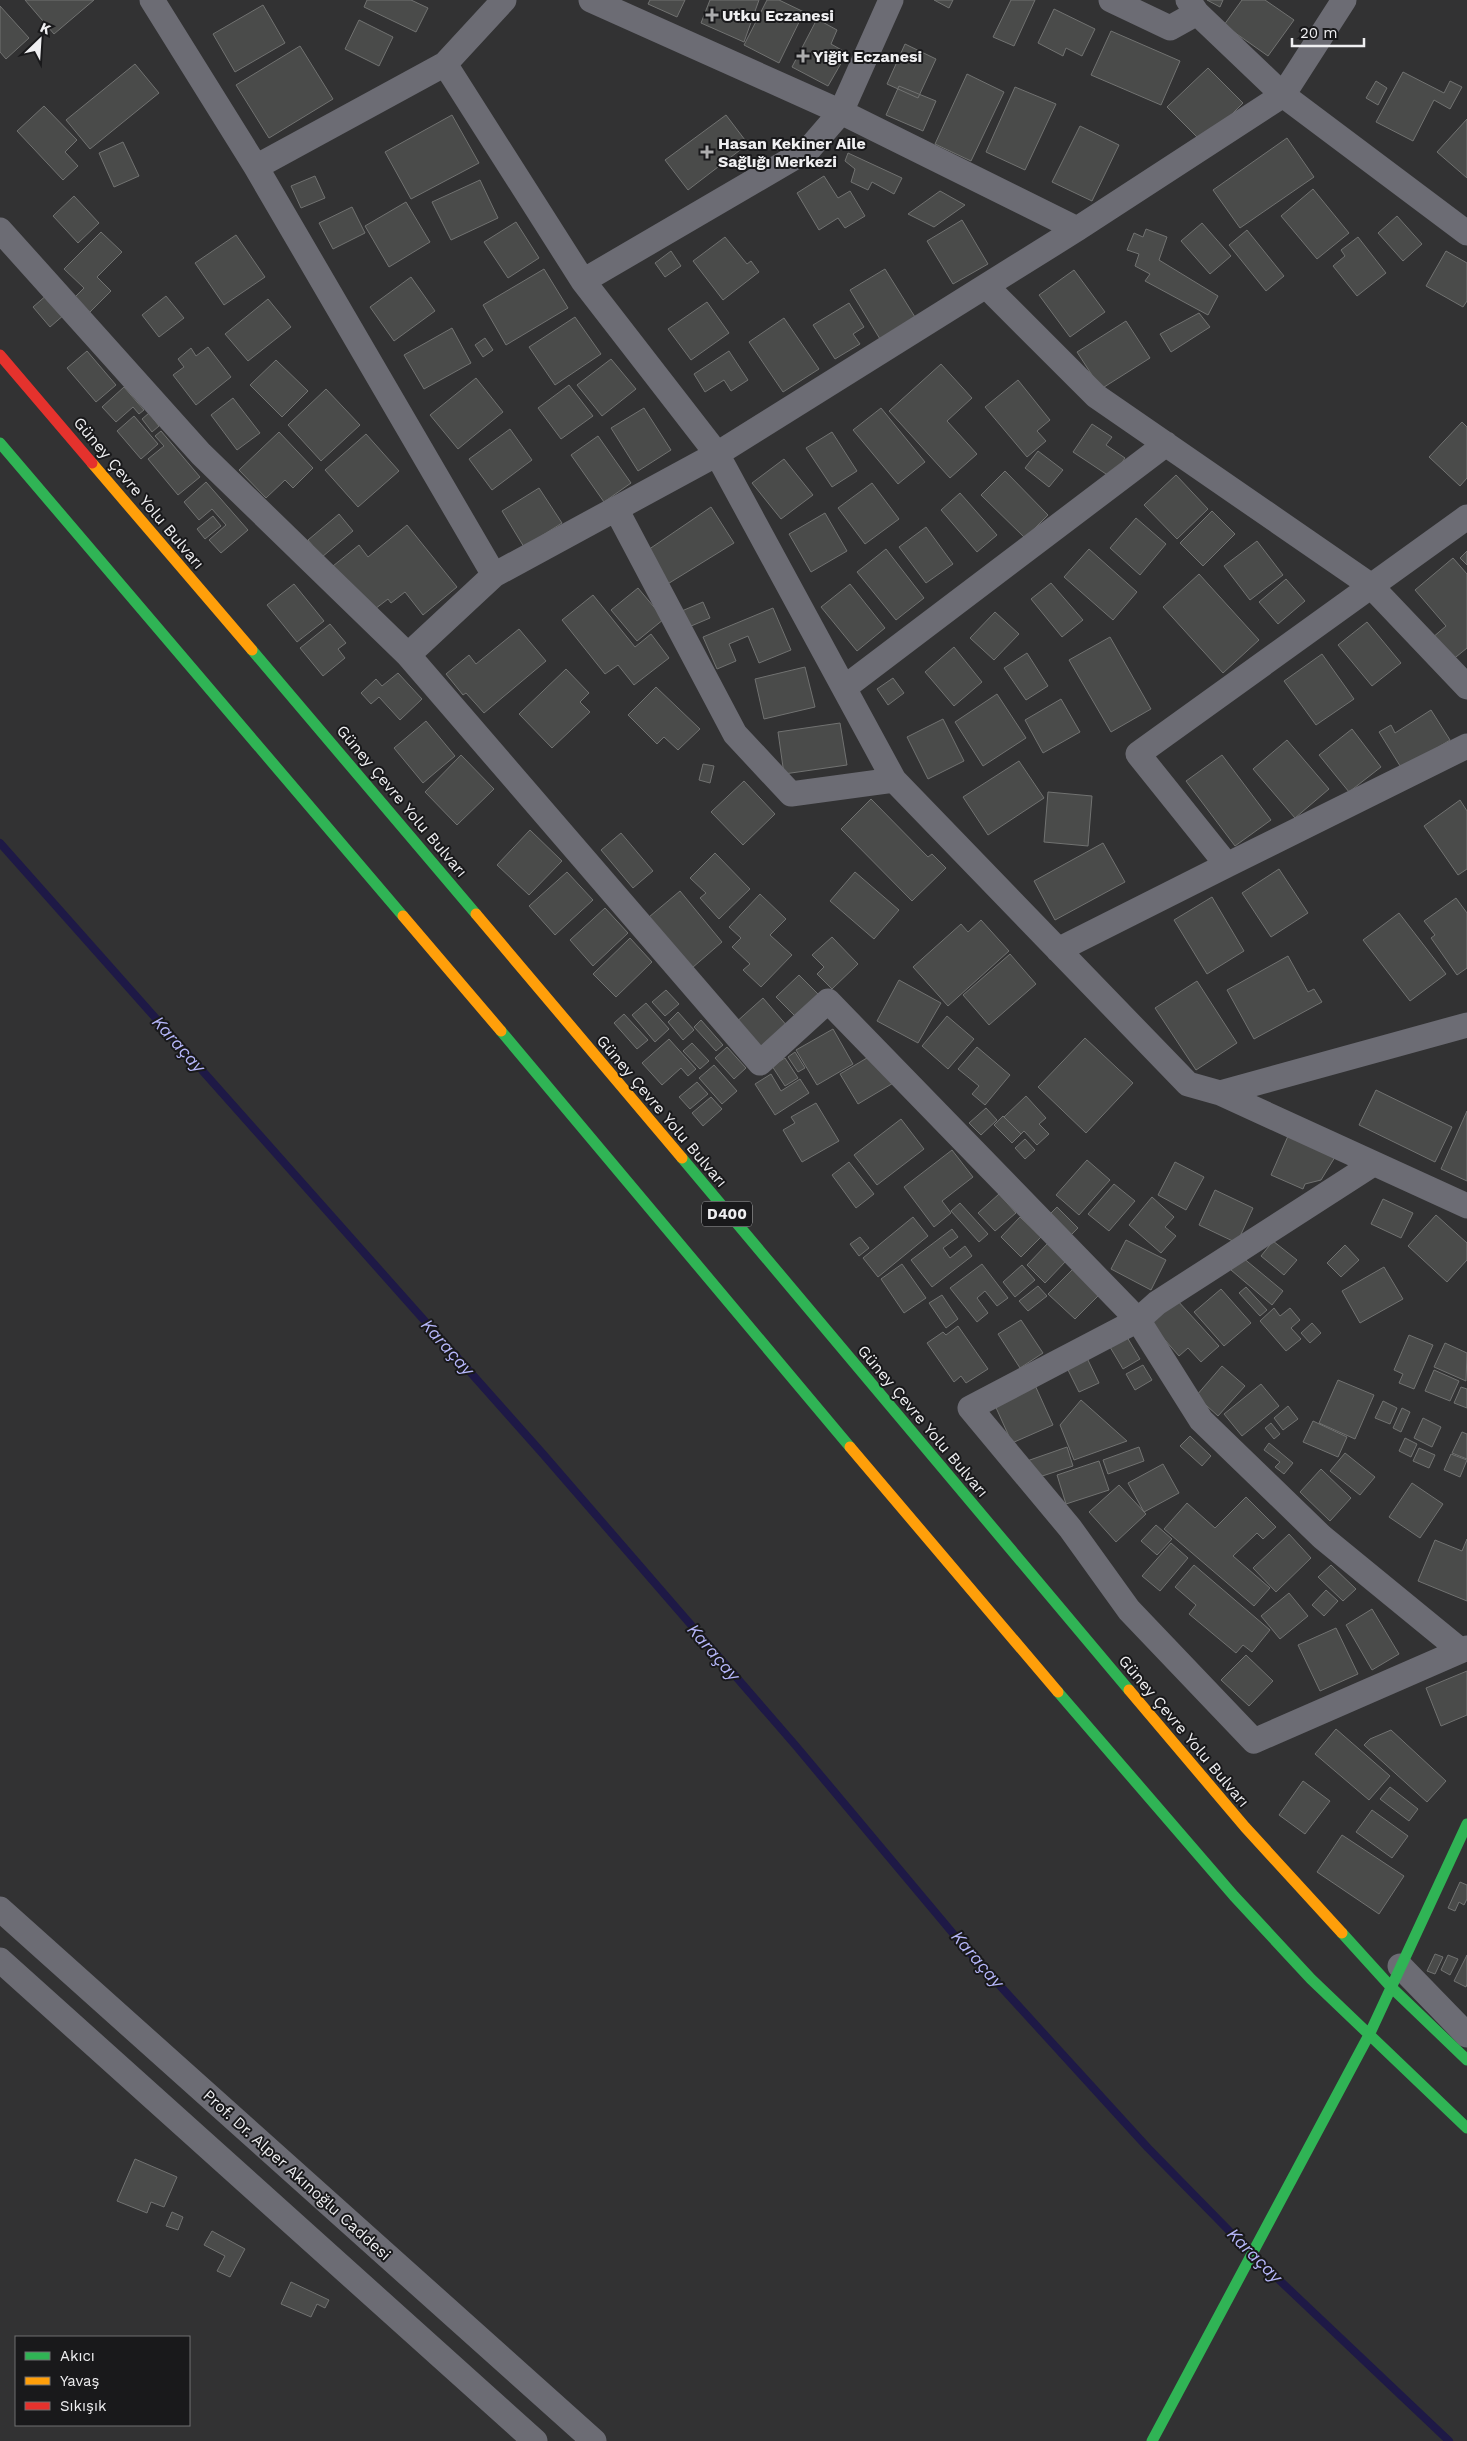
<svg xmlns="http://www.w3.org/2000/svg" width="1467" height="2441" font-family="'Work Sans',sans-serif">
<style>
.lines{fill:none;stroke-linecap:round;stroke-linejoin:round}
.stream{stroke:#1e1946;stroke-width:8}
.building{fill:#4a4b4a;stroke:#717271}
.street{stroke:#6c6c74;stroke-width:25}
.fast{stroke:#30b455;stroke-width:11}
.slow{stroke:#ff9f0a;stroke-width:11}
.jam{stroke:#e5322d;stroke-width:11}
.poi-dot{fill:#adadae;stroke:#19191b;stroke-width:2}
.labels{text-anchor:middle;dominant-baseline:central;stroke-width:4;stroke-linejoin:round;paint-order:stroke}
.shield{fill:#19191b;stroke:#afafb1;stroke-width:1}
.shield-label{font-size:15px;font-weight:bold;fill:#efeff1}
.poi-label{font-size:16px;font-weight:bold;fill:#efeff1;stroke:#19191b;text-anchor:start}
.street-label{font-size:16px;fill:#efeff1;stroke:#19191b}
.water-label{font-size:18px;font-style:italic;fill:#b6b7fa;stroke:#19191b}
</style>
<rect width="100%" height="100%" fill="#323233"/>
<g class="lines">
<path class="stream" d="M0 843 543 1454 796 1746 961 1943 1148 2148 1248 2250
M1256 2258 1449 2441"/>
</g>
<path class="building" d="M25 0H94L54 34Z
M367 0H411L428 8 416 32 364 7Z
M650 0H685L677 17 648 4Z
M710 0H759L744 42 701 23Z
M767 0H779L804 12 779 63 744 45Z
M934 0H953L949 8Z
M1011 0H1035L1014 46 993 37Z
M1207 0H1223L1220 7Z
M1242 0H1265L1294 20 1268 56 1224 25Z
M263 5 285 43 235 72 213 34Z
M0 6 29 38 6 59 0 52Z
M1054 9 1095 29 1082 56 1066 48 1063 56 1038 43Z
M817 19 837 30 831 44 847 53 828 86 792 67Z
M359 20 393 37 379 66 345 49Z
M1111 31 1180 61 1161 105 1091 75Z
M905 44 936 59 918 98 887 84Z
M300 46 333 99 269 138 236 85Z
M135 64 159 93 90 149 66 120Z
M1208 68 1243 103 1203 143 1167 107Z
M1403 72 1444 93 1450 81 1462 87 1450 109 1434 100 1413 141 1376 122Z
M967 74 1004 92 971 161 935 144Z
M1376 81 1387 88 1378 105 1366 98Z
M899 86 936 101 923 131 886 115Z
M1015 87 1056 104 1025 170 986 152Z
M44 106 77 140 65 152 78 166 63 180 17 131Z
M452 115 479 163 411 199 385 152Z
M726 115 748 144 688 190 665 160Z
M1467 119V178L1437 152Z
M1080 126 1119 145 1092 201 1052 182Z
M1287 138 1314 177 1240 228 1213 190Z
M123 142 139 176 114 187 99 153Z
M848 153 902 178 894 194 872 182 868 190 851 182 855 169 845 161Z
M315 176 325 198 301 208 291 186Z
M824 176 838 198 850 191 865 216 845 228 838 218 819 230 797 193Z
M480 180 498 218 451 240 432 202Z
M1313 189 1349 233 1317 259 1281 216Z
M940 191 965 205 934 227 908 214Z
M74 196 99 223 78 243 53 216Z
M406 202 430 242 389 267 365 226Z
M352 207 365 233 333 249 319 223Z
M1397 216 1422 244 1403 261 1378 233Z
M962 220 988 264 953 284 927 241Z
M516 222 539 258 508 278 484 242Z
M1202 223 1231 256 1210 274 1181 241Z
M1146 229 1167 237 1159 260 1218 296 1208 315 1145 281 1150 274 1135 266 1139 254 1127 250 1134 233 1143 237Z
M1247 230 1284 276 1266 291 1229 245Z
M101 232 122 252 97 277 111 291 89 313 74 298 84 288 64 269Z
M236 235 265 277 224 305 195 263Z
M725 237 747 264 751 261 759 272 723 300 693 261Z
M1358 237 1386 273 1357 296 1333 266 1345 256 1341 250Z
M671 251 681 266 665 277 655 263Z
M1446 251 1467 263V301L1463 307 1426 286Z
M544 269 568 308 506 345 483 305Z
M885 269 915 317 880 339 850 290Z
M1074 270 1105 312 1070 337 1039 295Z
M411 277 435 311 394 341 370 307Z
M48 294 65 314 50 327 33 307Z
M166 296 184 318 159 337 142 315Z
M268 299 291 327 248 361 225 334Z
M707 302 729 333 691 360 668 329Z
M849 303 864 327 853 334 860 344 835 359 813 325Z
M1199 313 1210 327 1171 352 1160 334Z
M575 317 601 354 555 385 529 347Z
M784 318 819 369 783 392 749 342Z
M1126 321 1150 358 1101 389 1077 352Z
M452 328 471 363 424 389 404 355Z
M485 338 493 350 483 357 475 345Z
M208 347 231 377 196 405 173 375 184 367 178 359 191 348 196 356Z
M87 351 116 385 96 402 67 368Z
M729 351 748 380 731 391 724 380 705 392 694 374Z
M611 359 636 389 602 416 577 385Z
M276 360 308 391 282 417 250 385Z
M941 364 972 398 947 421 977 454 950 478 889 411Z
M476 378 503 412 458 449 430 415Z
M1018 380 1050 420 1037 431 1046 441 1027 457 985 407Z
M569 385 593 416 561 439 538 408Z
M124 387 144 410 139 414 133 407 116 422 102 407Z
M326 389 360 425 321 461 288 425Z
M233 398 260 433 237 450 211 415Z
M644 408 671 450 638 471 611 428Z
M881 408 925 462 898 484 853 430Z
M149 413 159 426 152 432 142 419Z
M134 416 158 444 141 459 117 431Z
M1462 422 1467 427V478L1460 486 1429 457Z
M1092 424 1112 437 1106 445 1125 458 1112 478 1073 452Z
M510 429 532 460 492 490 469 459Z
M161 431 200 477 178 495 148 459 164 446 155 436Z
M279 432 313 468 293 488 285 480 266 498 239 470Z
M832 432 857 471 832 487 806 448Z
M366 434 399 471 358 507 325 470Z
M598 436 631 483 604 502 571 455Z
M1038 451 1063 470 1049 487 1025 468Z
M784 459 813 495 781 519 752 483Z
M1005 471 1048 515 1025 538 981 495Z
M1176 475 1208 509 1177 539 1144 505Z
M206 482 248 530 221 553 209 540 226 525 212 509 199 520 184 502Z
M872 483 899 519 865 544 838 508Z
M539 488 562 523 524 547 502 511Z
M960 493 997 535 977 552 941 510Z
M711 507 734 543 666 585 645 552Z
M1212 511 1235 534 1203 566 1180 543Z
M825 513 847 551 811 572 789 534Z
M339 514 353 531 322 557 308 540Z
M213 516 221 526 205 539 197 529Z
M1136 518 1166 544 1140 575 1110 548Z
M407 525 457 587 423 615 405 592 391 603 388 599 371 612 333 566 359 545 368 557Z
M926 527 953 564 926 583 899 547Z
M1257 541 1283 575 1250 600 1224 566Z
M886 549 924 598 896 620 857 572Z
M1089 549 1137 592 1113 620 1064 577Z
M1467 551V565L1460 558Z
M1453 558 1467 574V648L1451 661 1432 638 1446 626 1415 590Z
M1199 574 1259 640 1223 673 1163 607Z
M1286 579 1305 601 1278 624 1259 602Z
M1051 583 1083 620 1062 637 1031 599Z
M294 584 324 621 297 642 267 605Z
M850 584 885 628 857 651 821 607Z
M638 588 664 619 637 641 611 610Z
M593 595 635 647 651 634 669 658 634 685 618 665 605 674 562 620Z
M703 602 710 618 684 629 677 613Z
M773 608 791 650 759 663 748 636 729 644 736 661 717 669 703 637Z
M995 612 1019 634 994 660 970 638Z
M1367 622 1401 663 1372 686 1338 645Z
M330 624 346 643 338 649 345 658 323 676 300 648Z
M519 629 546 661 484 713 466 693 463 695 446 674 469 655 476 664Z
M1110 637 1151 709 1111 732 1069 660Z
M954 647 982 682 954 706 925 672Z
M1027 653 1048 686 1026 700 1004 668Z
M1322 654 1354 699 1316 725 1284 681Z
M805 667 815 707 764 719 755 679Z
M566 669 589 693 580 702 590 712 552 748 519 714Z
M398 673 422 699 400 720 379 697 371 704 361 693 376 679 382 686Z
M893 678 904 693 888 705 877 689Z
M656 687 700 729 678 750 664 737 657 744 628 715Z
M997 694 1026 738 983 766 955 722Z
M1061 699 1080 732 1043 753 1025 720Z
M1431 710 1450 740 1402 769 1379 732 1391 725 1395 733Z
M943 719 964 761 928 779 907 737Z
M426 721 455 756 423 783 394 748Z
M840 723 847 765 784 774 778 732Z
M1352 729 1381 767 1349 792 1319 755Z
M1287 740 1329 789 1295 818 1253 769Z
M461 755 494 789 457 825 425 792Z
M1222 755 1271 820 1235 846 1186 781Z
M1019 761 1044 798 988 835 963 797Z
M703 764 714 766 710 783 699 780Z
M744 781 775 814 743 845 711 812Z
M1048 792 1092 796 1088 846 1044 842Z
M871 799 928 857 932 854 946 868 912 901 841 829Z
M1460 800 1467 811V869L1458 875 1424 826Z
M530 830 562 861 529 895 497 865Z
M621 833 653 871 633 888 601 850Z
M1103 843 1125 882 1055 920 1034 881Z
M715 853 750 889 719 919 700 898 706 893 690 878Z
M1279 869 1308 913 1271 937 1242 893Z
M567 872 593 900 555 935 529 906Z
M855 872 899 910 874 939 830 901Z
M680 891 722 942 692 968 649 917Z
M760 894 786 919 770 935 792 955 761 987 743 970 750 964 732 947 741 938 729 927Z
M1212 897 1244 951 1207 974 1174 920Z
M1456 898 1467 913V968L1457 975 1431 938 1435 935 1424 921Z
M605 908 628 933 593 966 570 940Z
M1399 913 1446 974 1410 1001 1363 940Z
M981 920 1009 951 948 1006 913 967 961 924 968 932Z
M832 937 858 964 832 989 817 974 824 967 812 955Z
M630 938 652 962 616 997 593 974Z
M1010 954 1036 984 989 1025 963 995Z
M1288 956 1308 992 1314 989 1322 1002 1254 1039 1227 990Z
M799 975 822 998 799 1020 776 997Z
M899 980 941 1003 918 1043 877 1021Z
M1197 981 1237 1043 1196 1070 1155 1008Z
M666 990 679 1004 665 1016 652 1002Z
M763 998 788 1027 759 1052 734 1024Z
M646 1003 669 1029 655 1042 632 1015Z
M678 1012 694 1030 683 1040 668 1022Z
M624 1014 648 1040 637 1049 614 1023Z
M947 1016 974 1039 948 1069 922 1046Z
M701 1020 723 1045 716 1051 694 1027Z
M833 1029 853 1064 817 1085 796 1050Z
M1085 1038 1133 1083 1086 1133 1038 1087Z
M669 1039 696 1069 688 1076 681 1068 662 1085 642 1063Z
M692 1043 709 1061 700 1069 683 1051Z
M727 1047 746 1068 734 1079 715 1058Z
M977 1047 1010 1075 985 1105 972 1094 979 1086 958 1069Z
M795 1052 805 1068 798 1072 788 1057Z
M877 1052 895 1082 858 1104 840 1074Z
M785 1058 798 1078 785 1086 772 1066Z
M714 1065 737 1091 722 1104 699 1078Z
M771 1074 781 1091 800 1079 809 1093 775 1115 755 1084Z
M697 1082 708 1094 690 1109 679 1097Z
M1376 1090 1452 1127 1435 1162 1359 1125Z
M1026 1096 1046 1118 1039 1124 1049 1134 1037 1145 1024 1131 1021 1134 1004 1117Z
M711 1097 722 1109 703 1126 692 1113Z
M816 1103 839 1141 802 1162 783 1130 795 1123 791 1117Z
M986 1108 997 1120 981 1135 969 1123Z
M1467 1111V1181L1441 1169Z
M1003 1116 1021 1134 1012 1143 994 1125Z
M901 1119 924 1149 877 1185 854 1155Z
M1288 1136 1335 1157 1321 1180 1305 1184 1303 1189 1271 1175Z
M1025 1139 1035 1150 1025 1159 1015 1148Z
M952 1150 973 1177 942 1201 951 1213 934 1227 904 1187Z
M1087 1160 1110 1180 1079 1215 1056 1195Z
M849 1162 874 1194 856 1208 832 1175Z
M1175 1162 1204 1177 1186 1210 1158 1195Z
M1114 1184 1135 1201 1109 1231 1088 1214Z
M1215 1190 1253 1208 1237 1243 1199 1225Z
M999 1194 1016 1213 995 1231 978 1213Z
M1152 1197 1174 1217 1165 1227 1176 1236 1161 1253 1129 1225Z
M1383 1199 1413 1213 1401 1238 1371 1224Z
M960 1203 988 1234 979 1242 951 1211Z
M1057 1207 1078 1228 1070 1236 1049 1215Z
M1436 1215 1467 1243V1260L1447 1282 1408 1246Z
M913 1217 928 1236 878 1277 863 1258Z
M1020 1217 1041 1237 1021 1257 1001 1237Z
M952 1229 958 1237 943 1248 950 1258 965 1246 972 1256 932 1287 911 1260Z
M860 1237 869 1248 859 1256 850 1244Z
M1126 1240 1166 1260 1151 1290 1111 1269Z
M1273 1241 1297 1260 1284 1275 1261 1256Z
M1048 1243 1066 1261 1045 1283 1027 1265Z
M1345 1245 1359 1260 1341 1277 1327 1263Z
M1242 1257 1283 1291 1272 1305 1231 1270Z
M902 1264 926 1298 904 1313 881 1279Z
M982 1264 1008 1298 997 1306 985 1291 977 1298 988 1313 977 1322 950 1288Z
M1022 1265 1035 1280 1015 1297 1003 1282Z
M1384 1267 1403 1299 1360 1323 1342 1291Z
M1073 1269 1099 1295 1075 1319 1048 1294Z
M1038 1286 1047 1296 1028 1311 1019 1301Z
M1246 1287 1267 1310 1260 1316 1239 1293Z
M1221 1289 1251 1323 1224 1346 1194 1312Z
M942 1295 958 1319 946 1328 929 1303Z
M1177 1300 1219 1346 1201 1362 1188 1348 1179 1356 1150 1323Z
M1274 1308 1280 1316 1290 1308 1300 1320 1291 1328 1301 1339 1286 1351 1260 1321Z
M1021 1320 1043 1353 1020 1368 998 1334Z
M1312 1323 1321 1333 1310 1343 1301 1333Z
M958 1326 988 1369 966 1383 961 1376 954 1382 927 1343 943 1332 946 1335Z
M1124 1332 1140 1359 1123 1369 1107 1342Z
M1409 1335 1433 1345 1414 1389 1399 1383 1403 1374 1394 1370Z
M1445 1343 1467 1353 1466 1381 1434 1367Z
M1087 1358 1099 1383 1079 1392 1067 1368Z
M1143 1365 1152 1380 1135 1390 1126 1374Z
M1222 1366 1245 1386 1218 1416 1196 1396Z
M1434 1370 1459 1381 1450 1401 1425 1391Z
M1338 1380 1374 1395 1355 1439 1319 1423Z
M1034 1383 1053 1425 1012 1443 993 1401Z
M1261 1384 1279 1406 1242 1436 1224 1414Z
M1461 1387 1467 1389V1408L1454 1403Z
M1081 1400 1127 1441 1074 1460 1060 1425Z
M1383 1401 1397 1408 1390 1424 1375 1418Z
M1288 1406 1298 1419 1283 1430 1274 1418Z
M1402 1408 1410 1412 1401 1432 1393 1428Z
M1423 1418 1441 1427 1432 1447 1414 1438Z
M1313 1421 1347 1437 1338 1457 1303 1442Z
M1271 1423 1280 1434 1274 1439 1265 1428Z
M1462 1432 1467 1434V1459L1452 1453Z
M1190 1436 1211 1456 1202 1466 1180 1446Z
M1405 1438 1417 1444 1411 1457 1399 1451Z
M1269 1443 1293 1463 1284 1474 1275 1467 1280 1462 1264 1450Z
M1067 1447 1073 1466 1033 1479 1027 1461Z
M1139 1447 1144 1461 1108 1474 1103 1460Z
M1419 1448 1435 1455 1429 1468 1413 1461Z
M1345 1453 1375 1477 1360 1495 1330 1471Z
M1451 1454 1467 1460 1460 1477 1444 1470Z
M1099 1461 1109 1490 1066 1504 1057 1475Z
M1163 1464 1179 1493 1144 1512 1128 1483Z
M1321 1469 1351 1498 1330 1521 1300 1492Z
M1412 1483 1443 1504 1420 1538 1389 1517Z
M1119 1485 1146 1514 1116 1542 1089 1512Z
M1246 1497 1276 1527 1263 1539 1257 1533 1233 1556 1270 1588 1254 1606 1164 1529 1187 1503 1215 1528Z
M1156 1525 1172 1539 1157 1555 1141 1541Z
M1289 1534 1311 1558 1276 1592 1253 1568Z
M1467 1539V1601L1418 1581 1435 1540 1462 1551Z
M1171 1543 1188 1558 1160 1591 1142 1576Z
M1194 1565 1270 1630 1252 1652 1243 1645 1236 1653 1189 1614 1196 1605 1175 1587Z
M1331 1565 1356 1589 1343 1601 1318 1577Z
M1326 1590 1338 1601 1324 1616 1312 1605Z
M1289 1593 1308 1616 1280 1639 1261 1616Z
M1372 1609 1399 1654 1372 1670 1346 1625Z
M1336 1628 1358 1674 1320 1691 1298 1645Z
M1246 1655 1273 1681 1249 1706 1221 1680Z
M1467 1671V1715L1441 1726 1426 1688Z
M1336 1729 1390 1776 1369 1800 1315 1754Z
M1391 1730 1446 1781 1427 1802 1364 1745 1370 1739Z
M1303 1781 1330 1801 1305 1834 1279 1815Z
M1390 1787 1418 1809 1409 1821 1380 1799Z
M1372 1810 1408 1836 1392 1858 1356 1832Z
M1342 1835 1404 1876 1379 1914 1317 1872Z
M1460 1882 1467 1885V1899L1464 1905 1459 1902 1455 1911 1448 1908Z
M1435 1954 1443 1957 1435 1974 1427 1971Z
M1448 1955 1458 1959 1450 1975 1441 1970Z
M1467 1955V1984L1466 1987 1454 1981Z
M135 2159 177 2177 164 2207 151 2202 147 2213 117 2201Z
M172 2212 183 2217 178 2230 166 2226Z
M212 2231 245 2249 230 2277 217 2271 225 2256 204 2245Z
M291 2282 329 2300 325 2308 317 2304 311 2317 281 2304Z"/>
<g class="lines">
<path class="street" d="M152 0 256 167 494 575 408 655
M591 0 841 112 1077 229
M1111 0 1170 28 1197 13
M1188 0 1197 13 1283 95 1467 233
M445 64 583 281 717 454 894 780 1188 1084 1220 1093 1467 1206
M256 167 445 64 504 0
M0 230 201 454 408 655 760 1063 828 1001 1138 1320 1201 1420 1322 1537 1460 1650
M583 281 809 149 841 112 891 0
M986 286 1096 396 1370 585 1467 687
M616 509 735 734 791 794 894 780
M494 575 717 454 1077 229 1283 95 1344 0
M844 688 1166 444
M1227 865 1467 746
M1058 950 1227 865 1138 754 1467 517
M1220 1093 1467 1025
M1373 1164 1157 1303 1138 1320 970 1408 1070 1528 1129 1610 1254 1741 1467 1648
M0 1909 594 2441
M0 1960 535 2441
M1400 1966 1467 2035"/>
<path class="fast" d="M0 443 403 916
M252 650 476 914
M501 1031 850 1447
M682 1158 1129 1690
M1058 1692 1234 1896 1311 1979 1467 2128
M1342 1933 1391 1987 1467 2060
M1152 2441 1370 2033 1467 1824"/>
<path class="slow" d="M92 463 252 650
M476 914 682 1158
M403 916 501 1031
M850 1447 1058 1692
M1129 1690 1245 1827 1342 1933"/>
<path class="jam" d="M0 355 92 463"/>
</g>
<g class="poi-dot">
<path d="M709.5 7.5h5v5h5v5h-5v5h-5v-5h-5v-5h5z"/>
<path d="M800.5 48.5h5v5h5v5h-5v5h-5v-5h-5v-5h5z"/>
<path d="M704.5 144.5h5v5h5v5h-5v5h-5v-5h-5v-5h5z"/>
</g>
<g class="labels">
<rect class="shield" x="702" y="1201.5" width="50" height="25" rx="4"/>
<g class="shield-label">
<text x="727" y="1214">D400</text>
</g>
<g class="poi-label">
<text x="722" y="15">Utku Eczanesi</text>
<text x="813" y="56">Yiğit Eczanesi</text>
<text x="718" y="143">Hasan Kekiner Aile<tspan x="718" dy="18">Sağlığı Merkezi</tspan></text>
</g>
<g class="street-label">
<text transform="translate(139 493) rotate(50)">Güney Çevre Yolu Bulvarı</text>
<text transform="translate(402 801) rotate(50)">Güney Çevre Yolu Bulvarı</text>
<text transform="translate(662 1111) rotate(50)">Güney Çevre Yolu Bulvarı</text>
<text transform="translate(923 1421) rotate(50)">Güney Çevre Yolu Bulvarı</text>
<text transform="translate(1184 1731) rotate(50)">Güney Çevre Yolu Bulvarı</text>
<text transform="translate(297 2175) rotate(42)">Prof. Dr. Alper Akınoğlu Caddesi</text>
</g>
<g class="water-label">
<text transform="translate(179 1044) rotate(48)">Karaçay</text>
<text transform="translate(448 1347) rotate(48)">Karaçay</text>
<text transform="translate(714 1652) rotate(49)">Karaçay</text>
<text transform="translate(978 1959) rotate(49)">Karaçay</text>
<text transform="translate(1255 2255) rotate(45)">Karaçay</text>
</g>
</g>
<rect x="15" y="2336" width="175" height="90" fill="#19191b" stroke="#6f6f71"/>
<rect x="25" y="2352" width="25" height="8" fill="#30b455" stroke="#6f6f71"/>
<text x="60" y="2361" font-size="15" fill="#efeff1">Akıcı</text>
<rect x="25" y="2377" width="25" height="8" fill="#ff9f0a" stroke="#6f6f71"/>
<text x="60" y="2386" font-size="15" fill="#efeff1">Yavaş</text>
<rect x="25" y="2402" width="25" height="8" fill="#e5322d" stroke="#6f6f71"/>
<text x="60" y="2411" font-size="15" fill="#efeff1">Sıkışık</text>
<g transform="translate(40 40) rotate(25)" stroke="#19191b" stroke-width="4" paint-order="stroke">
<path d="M0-4L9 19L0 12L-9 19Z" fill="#efeff1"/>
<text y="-8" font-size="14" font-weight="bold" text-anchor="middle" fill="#efeff1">K</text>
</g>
<path d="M1292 38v8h72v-8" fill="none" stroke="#efeff1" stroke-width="2.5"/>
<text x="1300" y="38" font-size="15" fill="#efeff1" stroke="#19191b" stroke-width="4" paint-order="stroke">20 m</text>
</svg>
